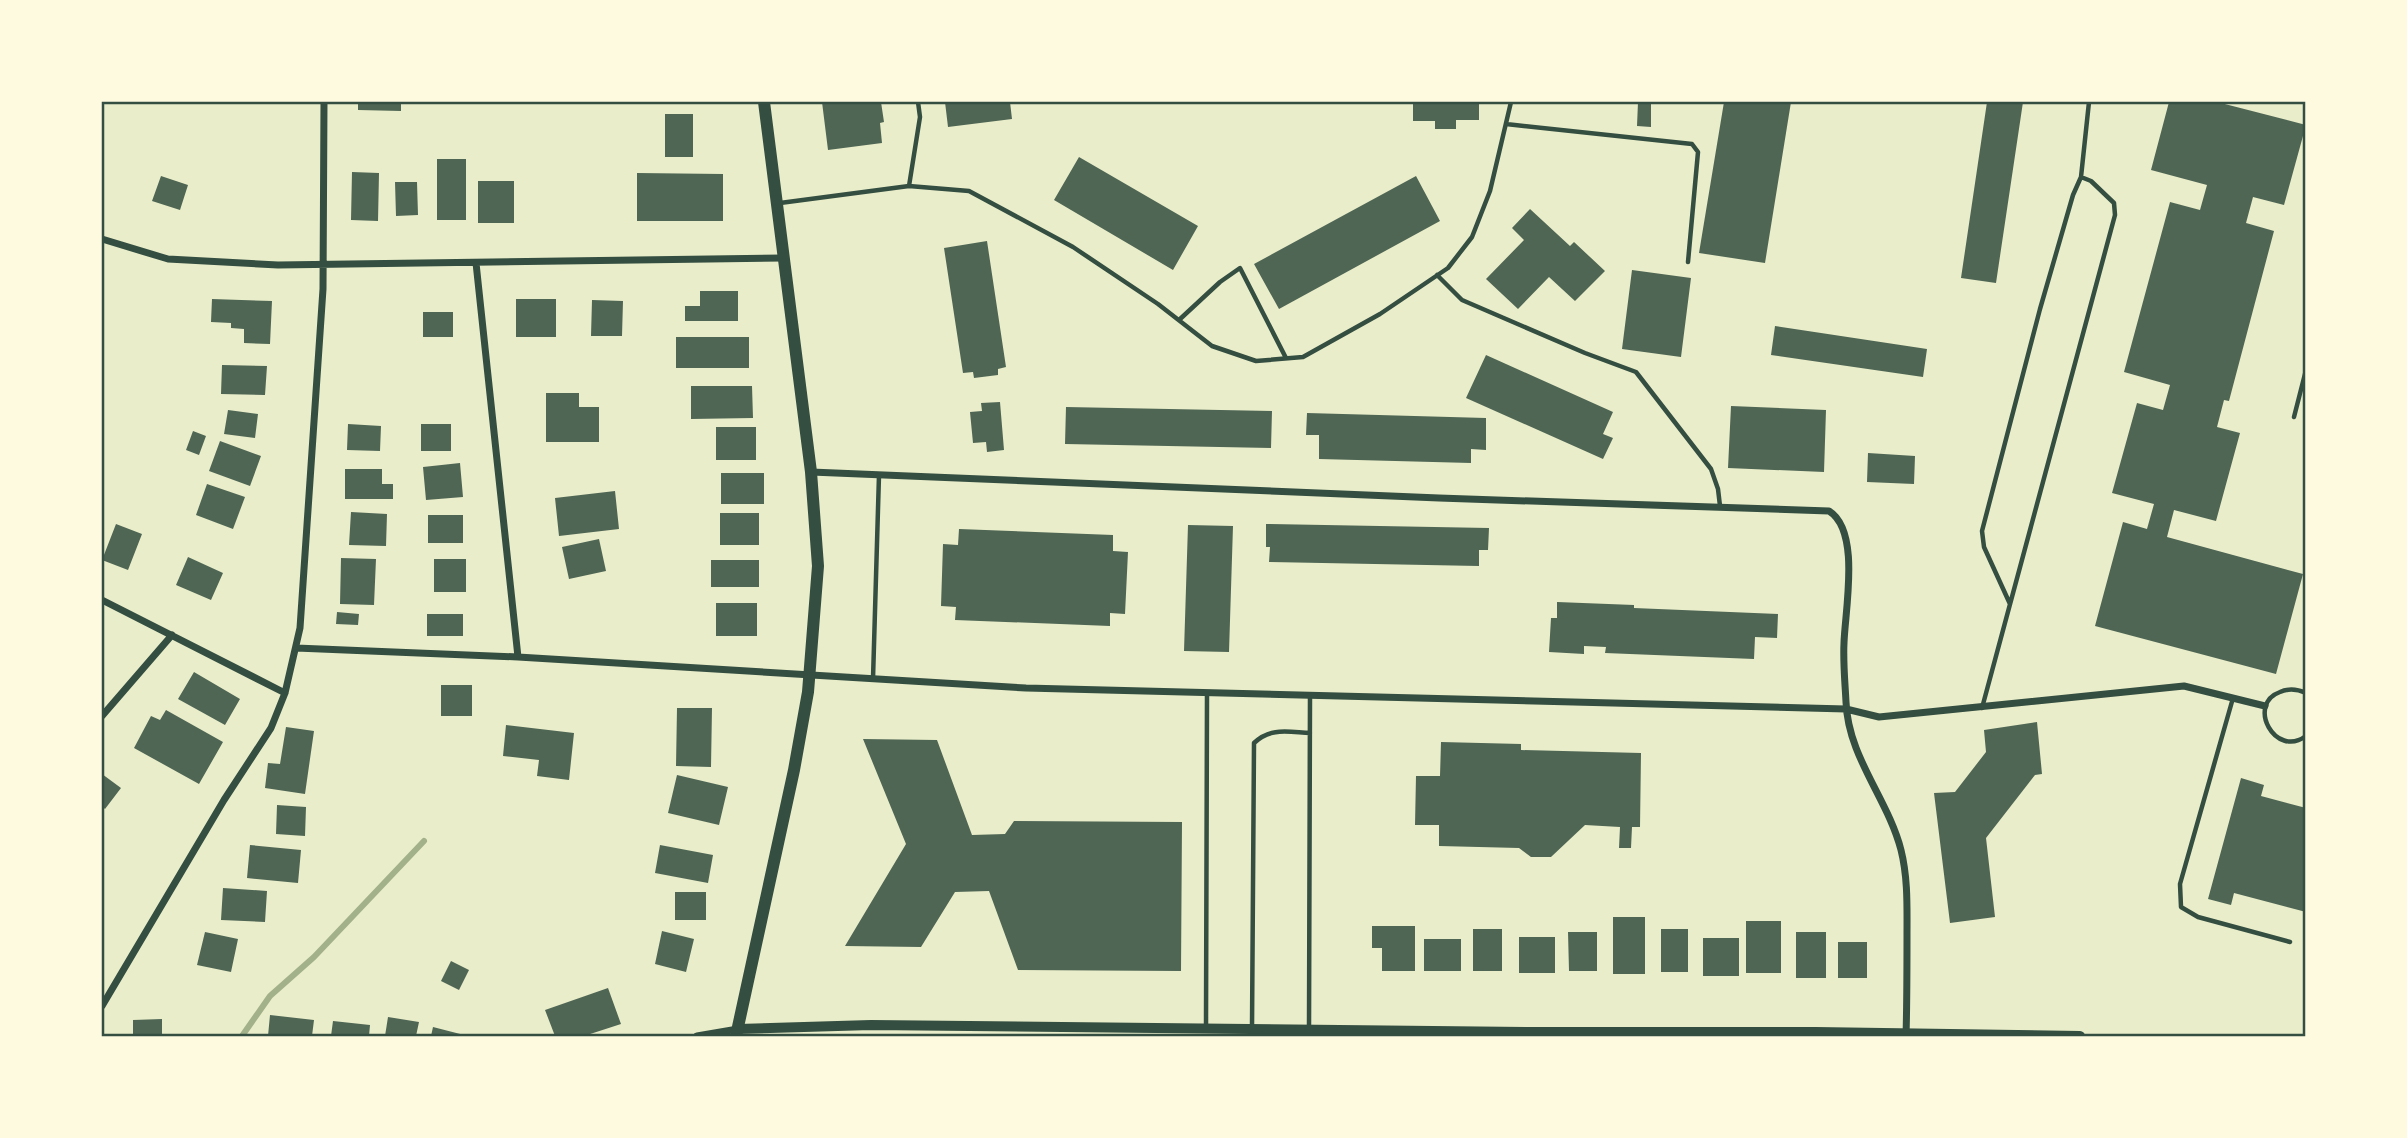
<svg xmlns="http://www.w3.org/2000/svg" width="2407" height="1138" font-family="'Work Sans',sans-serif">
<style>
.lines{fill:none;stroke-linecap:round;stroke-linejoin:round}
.stream{stroke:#a3b18a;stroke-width:6}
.building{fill:#4f6655}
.service{stroke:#344e41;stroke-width:4.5}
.minor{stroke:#344e41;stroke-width:7}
.tertiary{stroke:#344e41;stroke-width:10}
.secondary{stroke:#344e41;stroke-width:12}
.neatline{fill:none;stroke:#344e41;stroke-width:2.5}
</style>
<rect width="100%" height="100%" fill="#e9edc9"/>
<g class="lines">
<path class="stream" d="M242 1036 270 996 314 957 424 841"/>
</g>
<path class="building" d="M358 102H401V111L358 110Z
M822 102H881L884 122 880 123 882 143 828 150Z
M945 102H1010L1012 119 948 127Z
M1413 102H1479V120H1456V129H1435V121H1413Z
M1638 102H1651V127L1637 126Z
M1724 102H1791L1765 263 1699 253Z
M1987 102H2023L1996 283 1961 278Z
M2169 102H2217L2306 125 2284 205 2253 197 2246 223 2274 231 2229 401 2224 400 2217 427 2240 433 2216 521 2174 510 2167 537 2303 574 2276 674 2095 626 2123 522 2147 529 2154 504 2112 493 2137 403 2163 410 2170 385 2124 372 2170 202 2200 210 2207 185 2151 170Z
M665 114H693V157H665Z
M1079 157 1198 226 1173 270 1054 200Z
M437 159H466V220H437Z
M352 172 379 173 378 221 351 220Z
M637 173 723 174V221H637Z
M161 176 188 185 180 210 152 201Z
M1416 176 1440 221 1279 309 1254 264Z
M478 181H514V223H478Z
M395 182H417L418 215 396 216Z
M1530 209 1570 246 1574 242 1605 271 1575 301 1549 277 1518 309 1486 279 1524 240 1512 228Z
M987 241 1006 367 998 369V375L974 378 973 372 963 373 944 248Z
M1632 270 1691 278 1681 357 1622 349Z
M700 291H738V321H685V306H700Z
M212 299 272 301 270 344 244 343V329L231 328V323L211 322Z
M516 299H556V337H516Z
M592 300 623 301 622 336H591Z
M423 312H453V337H423Z
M1775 326 1927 349 1923 377 1771 355Z
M676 337H749V368H676Z
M1486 355 1613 412 1603 434 1613 438 1603 459 1466 398Z
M222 365 267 366 265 395 221 394Z
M691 386H752L753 418 691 419Z
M546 393H579V407H599V442H546Z
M1000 402 1004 450 987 452 986 442 973 443 970 412 982 411 981 403Z
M1731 406 1826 410 1824 472 1728 468Z
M1066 407 1272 411 1271 448 1065 444Z
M228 410 258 414 255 438 224 434Z
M1307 413 1486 418V450L1471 449V463L1319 459V435H1306Z
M348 424 381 426 380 451 347 450Z
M421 424H451V451H421Z
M716 427H756V460H716Z
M193 431 206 436 199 455 186 450Z
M220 441 261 456 250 486 209 471Z
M1868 453 1915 456 1914 484 1867 482Z
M460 463 463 497 426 500 423 467Z
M345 469H382V484H393V499H345Z
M721 473H764V504H721Z
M207 484 245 497 233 529 196 515Z
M615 491 619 529 559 536 555 498Z
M351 512 387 514 386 546 349 545Z
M720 513H759V545H720Z
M428 515H463V543H428Z
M116 524 142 534 128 570 102 560Z
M1266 524 1489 528 1488 550H1479V566L1269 562 1270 547H1266Z
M1188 525 1233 526 1229 652 1184 651Z
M959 529 1113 535V551L1128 552 1125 614 1110 613V626L955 620 956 607 941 606 943 544 958 545Z
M599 539 606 571 569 579 562 547Z
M188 557 223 573 211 600 176 585Z
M341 558 376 559 374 605 340 604Z
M434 559H466V592H434Z
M711 560H759V587H711Z
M1557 602 1634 605V608L1778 614 1777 638 1755 637 1754 659 1605 653 1606 647 1584 646V654L1549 652 1551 618H1557Z
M716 603H757V636H716Z
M337 612 359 614 358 625 336 624Z
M427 614H463V636H427Z
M194 672 240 699 225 725 178 699Z
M441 685H472V716H441Z
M677 708H712L711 767 676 766Z
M166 710 223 742 199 784 134 748 151 716 160 720Z
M2037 722 2042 774 2035 775 1986 838 1995 917 1950 923 1934 793 1955 792 1986 752 1984 730Z
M506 725 574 733 569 780 537 776 539 760 503 756Z
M286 727 314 731 305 794 265 788 268 763 280 764Z
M863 739 937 740 972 835 1005 834 1014 821 1182 822 1181 971 1018 970 989 891 955 892 921 947 845 946 906 844Z
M1441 742 1521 744V750L1641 753 1640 827H1632L1631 848H1619L1620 827 1585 825 1551 857H1531L1519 848 1439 846V825H1415L1416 776H1440Z
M102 774 121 788 105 809 102 806Z
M677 775 728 787 719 825 668 813Z
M2241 778 2264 785 2261 796 2306 808V912L2234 893 2231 905 2208 899Z
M277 805 306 807 305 836 276 834Z
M250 845 301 850 298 883 247 878Z
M660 845 713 855 708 883 655 873Z
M223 888 267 891 265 922 221 920Z
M675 892H706V920H675Z
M1613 917H1645V974H1613Z
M1746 921H1781V973H1746Z
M1372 926H1415V971H1382V948H1372Z
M1473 929H1502V971H1473Z
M1661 929H1688V972H1661Z
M662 931 694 939 686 972 655 964Z
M205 932 238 939 231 972 197 965Z
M1568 932H1597V971H1569Z
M1796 932H1826V978H1796Z
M1519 937H1555V973H1519Z
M1703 938H1739V976H1703Z
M1424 939H1461V971H1424Z
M1838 942H1867V978H1838Z
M451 961 469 970 459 990 441 981Z
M608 988 621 1024 584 1036H555L545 1010Z
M270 1015 314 1020 312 1036H268Z
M388 1017 419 1022 416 1036H385Z
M162 1019V1036H133V1020Z
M333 1021 370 1025 369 1036H331Z
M433 1027 468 1036H431Z"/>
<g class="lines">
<path class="service" d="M1506 124 1692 144 1698 152 1688 262
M909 186 920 117 918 102
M780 203 909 186 969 191 1073 247 1158 304 1212 346 1256 361 1303 357 1380 314 1448 268 1472 237 1490 191 1511 102
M1437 275 1462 300 1585 353 1636 372 1711 469 1718 489 1720 506
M1179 320 1220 282 1240 268 1286 358
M2294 417 2306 370
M2010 604 1984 547 1982 531 2040 309 2073 195 2081 177 2089 102
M873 679 879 475
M2306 693C2297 689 2289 688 2280 692 2246 704 2275 759 2306 736
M2233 698 2180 884 2181 907 2198 917 2290 942
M1982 708 2115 215 2114 203 2091 181 2081 177
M1206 1027 1207 693
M1252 1028 1254 743C1271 727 1288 732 1310 733
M1309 1029 1310 695"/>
<path class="minor" d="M102 239 168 259 278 265 783 258
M476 263 518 657
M811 472 1439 498 1829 511C1861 531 1845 610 1844 643 1843 663 1845 682 1846 702 1848 757 1888 799 1901 850 1908 878 1907 907 1907 935 1907 969 1907 1003 1906 1036
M102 600 285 693
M296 648 518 657 1026 688 1846 709 1879 717 2184 686 2265 706
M102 716 172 635
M102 1006 224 800 271 728 285 693 300 628 323 289 324 102
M697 1036 738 1029"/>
<path class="tertiary" d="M738 1029 871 1025 1526 1032H1816L2080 1036"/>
<path class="secondary" d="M736 1036 794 770 808 692 818 566 811 472 764 102"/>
</g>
<rect width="2407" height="1138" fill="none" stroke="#fefae0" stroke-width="206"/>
<rect x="103" y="103" width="2201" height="932" class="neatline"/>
</svg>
